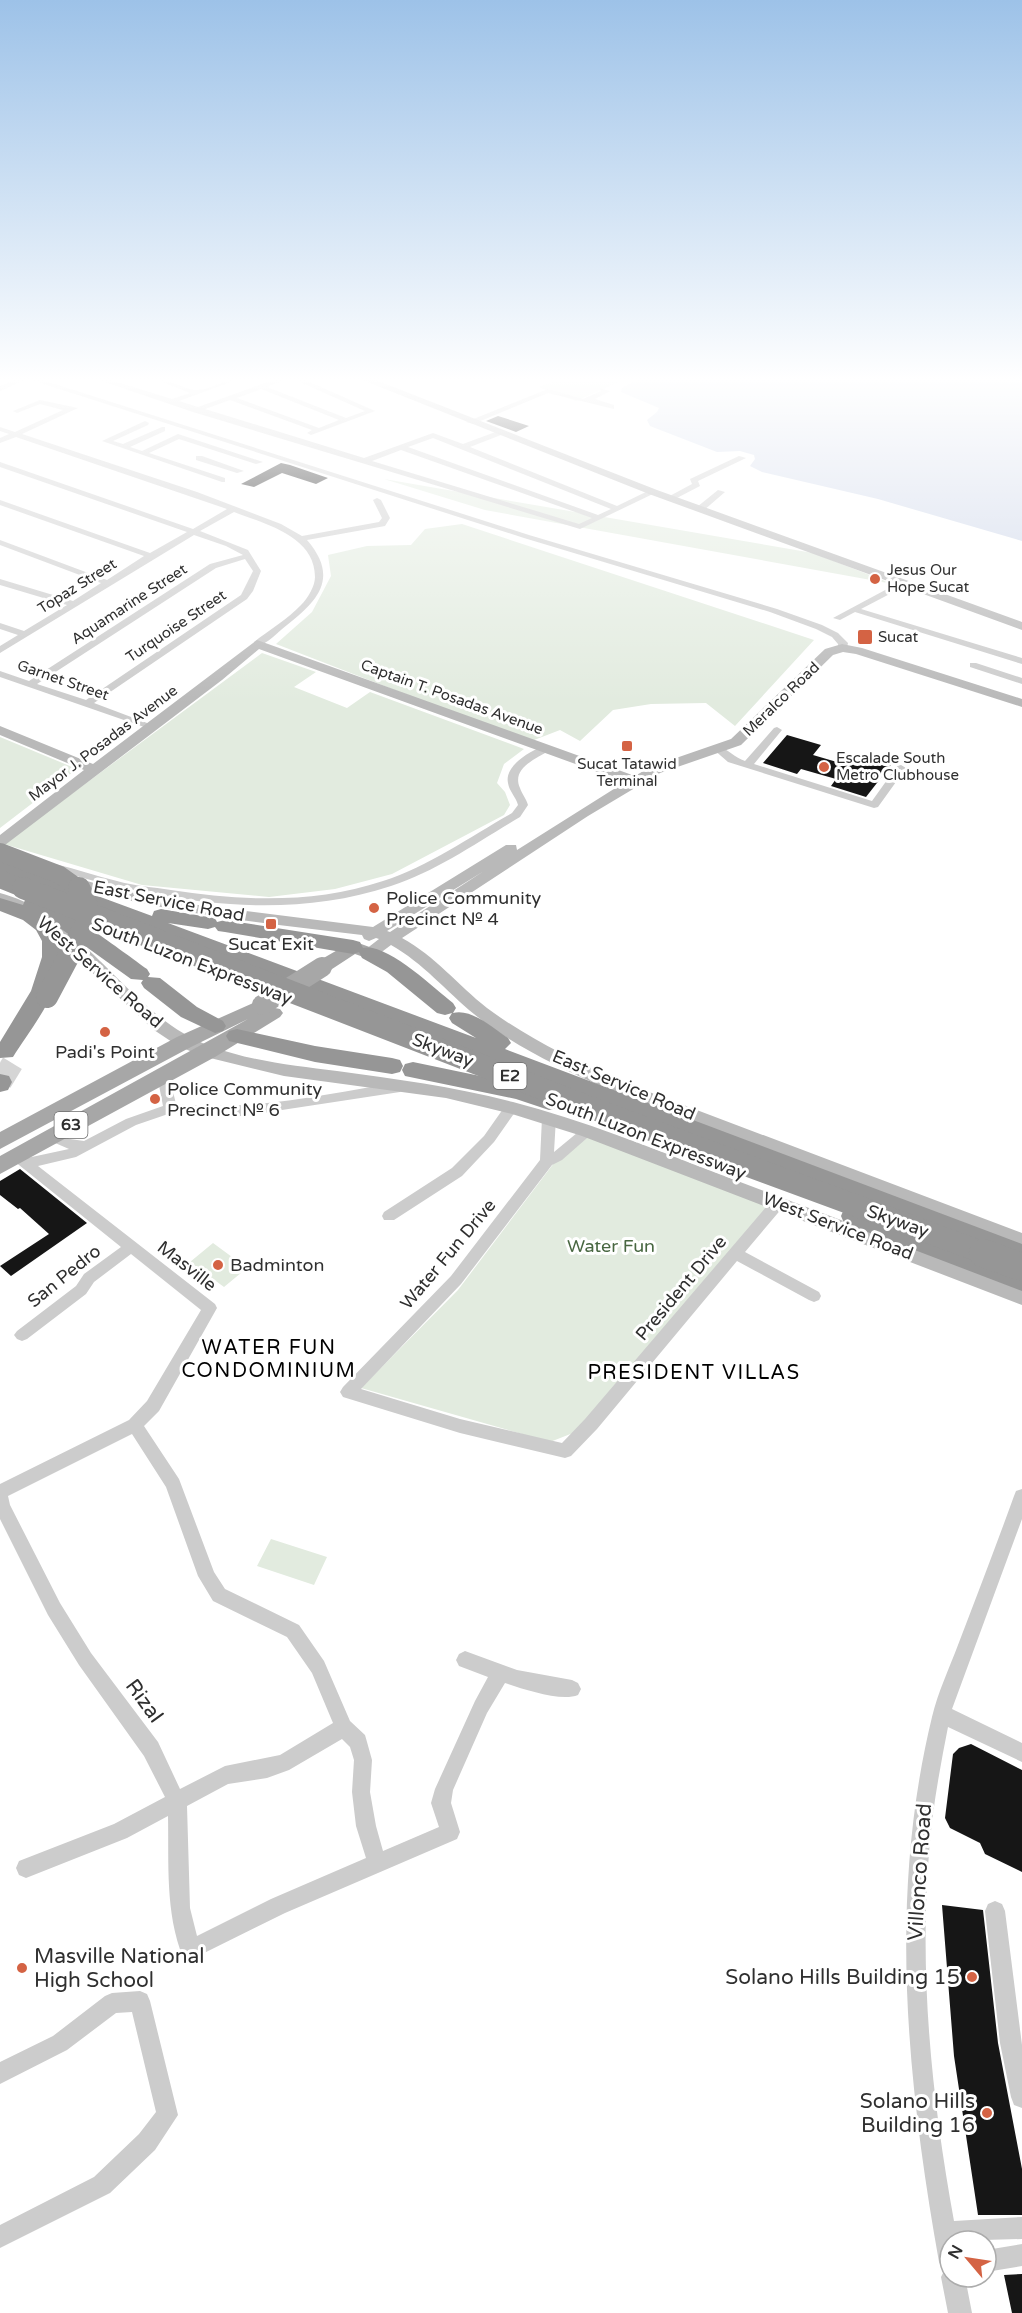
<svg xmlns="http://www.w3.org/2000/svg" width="1022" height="2313" font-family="'Varela Round',sans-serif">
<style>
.green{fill:#e2ebdf}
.water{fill:#cdd6e9}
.building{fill:#161616}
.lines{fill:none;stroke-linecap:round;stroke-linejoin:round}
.highway-tunnel{stroke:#d5d5d5;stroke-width:22;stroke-dasharray:22 11;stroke-linecap:butt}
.street{fill:#ccc;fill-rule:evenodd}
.secondary{fill:#b9b9b9;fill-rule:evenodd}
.primary{fill:#a7a7a7;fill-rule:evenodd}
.highway{fill:#969696;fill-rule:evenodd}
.primary-bridge{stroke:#a7a7a7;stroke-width:20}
.highway-bridge-far2{stroke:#969696;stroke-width:18}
.highway-bridge-far1{stroke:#969696;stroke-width:22}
.highway-bridge{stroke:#969696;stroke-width:28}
.poi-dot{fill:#d46344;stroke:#fff;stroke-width:2}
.labels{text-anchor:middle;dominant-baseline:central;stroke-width:6;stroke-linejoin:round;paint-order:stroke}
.far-poi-label{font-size:15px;fill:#2f2f2f;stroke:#fff;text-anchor:start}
.far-street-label{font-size:15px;fill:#2f2f2f;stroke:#fff}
.shield{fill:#fff;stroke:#6d6d6d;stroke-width:1.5}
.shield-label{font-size:16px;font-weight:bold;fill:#2f2f2f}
.poi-label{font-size:18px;fill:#2f2f2f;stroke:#fff;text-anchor:start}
.street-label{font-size:18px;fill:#2f2f2f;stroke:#fff}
.park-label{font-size:18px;fill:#486741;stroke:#fff}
.neighbourhood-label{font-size:20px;letter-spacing:1.5px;fill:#000;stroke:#fff}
.near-street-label{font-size:21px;fill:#2f2f2f;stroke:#fff}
.near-poi-label{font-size:21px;fill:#2f2f2f;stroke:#fff;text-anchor:end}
</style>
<rect width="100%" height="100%" fill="#fff"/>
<path class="green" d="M560 379H626L576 401 538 387Z
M384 479 813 553 893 584 485 510Z
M462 524 814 640 735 726 706 703 651 704 613 710 580 741 560 730 529 742 276 644 312 612 331 576 328 555 367 546 411 545 425 529Z
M262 653 316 672 294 687 347 708 370 692 524 749 504 764 497 783 505 792 510 805 504 815 392 874 335 889 269 897 142 885 4 844Z
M0 737 77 769 0 828Z
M592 1134 769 1207 587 1422 573 1433 550 1442 361 1388 458 1290 557 1159Z
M213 1243 247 1268 224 1287 190 1262Z
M271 1539 327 1557 314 1585 257 1566Z"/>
<path class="water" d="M638 379H1022V541L878 499 762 472 750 466 755 459 754 455 740 451 717 452 650 426 647 420 657 412 659 408 621 392 622 388Z"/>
<path class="building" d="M498 416 529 426 516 432 486 421Z
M281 463 290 465 328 478 316 484 282 473 254 487 241 484Z
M787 735 821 745 813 755 847 765 855 755 891 765 866 797 831 786 836 779 801 769 797 774 763 763Z
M20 1169 87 1223 11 1276 0 1266 49 1234 20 1208 18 1209 0 1195V1181Z
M971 1744 1022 1770V1872L985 1854 980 1843 950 1828 945 1818 953 1754 959 1748Z
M942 1905 983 1910 998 2043 1022 2169V2215H978L954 2056Z
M1022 2274V2313H1012L1004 2275Z"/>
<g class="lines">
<path class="highway-tunnel" d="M1 1082 18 1054"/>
<path class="street" d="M17 379H27L0 391V386Z
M28 379H39L529 535 777 609 822 625 838 633 848 643 847 648 839 650 838 644 832 637 816 629 770 612 524 538Z
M96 379H107L172 399 190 393 155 379C170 379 186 391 197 390 211 390 223 379 239 379L179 401 198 407 276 379H286L267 387 346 418 365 411 293 379H303L375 411 311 435 307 433 312 430 230 400 205 409 364 458 433 433 463 444 498 431 502 433 501 435 470 447 617 506 650 490 657 492 580 529 193 412ZM261 389 339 420 319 428 237 398ZM433 438 611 509 598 515 408 447ZM401 450 592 518 579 524 372 461Z
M599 388 610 391 595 399 614 405V409L548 393 473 424 466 422 548 389 583 399 601 391Z
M40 400 78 408 22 434 197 492 281 524 302 536 379 522 382 518 373 500 377 498 381 500 390 518 385 526 307 540C339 577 319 600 287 625 278 632 268 643 257 647L254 646V642C269 630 288 619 301 605 308 598 315 586 315 577 315 536 265 524 234 512L200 531 248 550 261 571 253 591 247 599 94 703 155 726 147 728 0 677V671L29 681 210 564 243 555 226 546 194 535 0 653V646L18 635 0 629V623L24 631 67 605 0 585V579L73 601 101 583 0 545V540L107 580 144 556 0 505V500L150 553 187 532 0 467V462L193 529 227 509 16 437 0 443V438L9 434 0 431V427L15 432 63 410 40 404 17 413 13 411ZM245 559 253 571 241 595 86 700 37 684 216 568Z
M145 421 149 423 148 425 113 441 123 444 162 427H165V431L130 447 142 451 178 434 263 462 256 464 179 439 149 453 225 478V482H222L102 441Z
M196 456H202L244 471 237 473 196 460Z
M739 456 746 458 698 481 700 486 673 500 666 498 692 484 690 479Z
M718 490 725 492 703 511H697V507Z
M902 581 905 582V586L861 609 1022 658V664L855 612 840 620 833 618Z
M970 663H976L1022 678V684L970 667Z
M777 727 782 730 754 764 872 801 897 766 901 765 906 768 878 807 874 808 728 762 713 749 718 746C728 749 735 758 745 761L774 728Z
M546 745 551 748 550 750C536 759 511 768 520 788 522 794 526 798 528 805L520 817C479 841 437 871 391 886 279 923 161 901 51 869L49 867 55 864C76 869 96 876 117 881 134 886 153 887 171 890 242 901 314 904 383 881 429 866 471 836 512 813L518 805C516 797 509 791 508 783 504 765 532 750 546 745Z
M163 1071 169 1075 176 1104C251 1112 326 1094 400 1082L406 1087 400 1092 243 1116 209 1117 171 1113 136 1125 76 1157 38 1166 215 1304 217 1308 159 1411 144 1426 179 1479 214 1572 225 1589 299 1625 324 1661 350 1721 365 1735 367 1742 372 1760 370 1792 376 1826 383 1851 439 1827 431 1803 435 1789 475 1701 488 1677 459 1666 456 1660 459 1654 465 1651 517 1670 572 1680 578 1683 581 1689 578 1695C561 1702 523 1689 505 1683L487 1713 453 1790 451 1803 460 1832 457 1839 285 1913 190 1960 183 1957C165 1913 169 1862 168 1816L127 1838 26 1878 19 1875 16 1868 19 1861 114 1824 165 1797 144 1756 79 1665 48 1615 0 1519V1484L129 1420 147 1401 201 1310 131 1254 94 1282 86 1294 27 1339 22 1341 17 1339 14 1335 17 1331 76 1286 84 1274 121 1247 14 1161 21 1156 27 1158 69 1149 46 1139 44 1136 46 1133 51 1131 70 1139 84 1141 126 1119 163 1106 157 1075ZM132 1434 166 1487 198 1576 213 1601 287 1637 312 1673 333 1723 280 1755 225 1766 180 1789 158 1742 91 1653 60 1603 10 1505 8 1496ZM342 1739 350 1747 354 1760 352 1792 356 1826 366 1858 271 1899 197 1936 190 1908 187 1806 228 1784 267 1778 289 1770Z
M514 1103 519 1105 521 1108 513 1115 494 1142 462 1176 394 1220H384L382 1216 384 1212 452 1168 484 1136 503 1109Z
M549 1113 556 1118 554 1152 583 1128 588 1126 595 1131 562 1160 552 1165 461 1284 361 1389 460 1419 562 1443 585 1419 773 1199H783L785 1203 783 1207 745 1252 819 1292 821 1296 819 1300 814 1302 809 1300 737 1261 597 1429 571 1456 565 1458 460 1433 343 1397 340 1392 343 1387 451 1276 540 1160 542 1118Z
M1022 1489V1519L952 1709 1022 1743V1762L948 1727C940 1768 932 1810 929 1853 919 1976 932 2100 954 2221L1022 2217V2239L950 2241V2277H965L972 2313H948L941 2277 944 2271 939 2262C907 2081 888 1898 932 1717 938 1692 949 1669 958 1645 977 1595 996 1546 1014 1496L1016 1491Z
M995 1901 1002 1904 1005 1911 1022 2045V2108L1014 2105 1011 2097 1000 2043 985 1911 988 1904Z
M140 1991 147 1994 150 2001 178 2115 155 2150 110 2193 0 2248V2225L94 2177 139 2134 156 2112 132 2012 116 2013 67 2050 0 2084V2062L53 2036 105 1996 112 1993Z
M1022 2244V2266L986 2272V2250Z"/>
<path class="secondary" d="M360 379H373L657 490 1022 622V630L649 494Z
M257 640 635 776 650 767 731 739 825 649 842 644 862 648 1022 699V707L856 654 843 652 833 655 741 745 660 773 588 816 402 938C435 956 458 985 487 1008 526 1037 571 1059 615 1079L1022 1233V1248L603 1087C558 1067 512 1045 474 1014 446 991 423 963 391 945L375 957H363L361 953 379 939 376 938 369 941 364 939 362 935C261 922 162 914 65 883L63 880 70 876 111 888 182 903 373 927 506 845H516L517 850 625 782 259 649 222 680 5 845 0 846V835L84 770 0 735V726L93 764ZM484 871 390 932 387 931Z
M0 893C82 914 131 1018 210 1046 250 1061 295 1066 337 1071 396 1079 455 1087 513 1102 583 1120 651 1148 719 1174 820 1212 921 1250 1022 1289V1305L582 1136 512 1114 446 1098 284 1076 202 1056 178 1046 154 1030 40 924 0 903Z"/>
<path class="primary" d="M353 941 375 949 378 953 375 957 369 959 355 954 329 971H315L313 967 315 963Z
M262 999 269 1001 271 1005 270 1007 280 1009 283 1013 280 1017 215 1057 0 1174V1156L248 1019 191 1047 0 1149V1132L177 1037Z"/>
<path class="highway" d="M0 860 152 916 154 911 161 909 208 917 215 918 217 922 225 920 353 940 360 942 363 948C386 942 434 988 453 1003L456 1008 453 1013C471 1008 493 1028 508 1038L511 1043 505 1049 1022 1244V1258L1014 1261 1005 1258 0 873ZM168 923 208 929 215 927 218 931 225 932 353 954 359 952 362 958 387 972 437 1013 445 1015 452 1013 449 1018 452 1023 476 1038Z
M0 898 23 905 25 900C49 894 124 953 147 969L150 974 148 977 160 978 197 1007 223 1021 226 1026 223 1031 215 1033 181 1017 144 988 141 983 143 980 131 979 53 923C82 968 36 1020 13 1057L0 1058V1042L31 991 42 957V941L36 930 23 920 0 911Z
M237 1029 315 1046 392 1058 400 1060 403 1066 400 1072 392 1074 315 1062 229 1041 226 1036 229 1031Z
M413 1062 519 1084 557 1096 561 1102 557 1108 549 1110 516 1099 405 1076 402 1070 405 1064Z
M0 1074 9 1076 12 1082 8 1090 0 1092Z
M853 1207 1022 1270V1291L844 1223 841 1216 844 1209Z"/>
<path class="primary-bridge" d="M262 1005 322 967"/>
<path class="highway-bridge-far2" d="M0 852 60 875 81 890
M0 879 27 890"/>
<path class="highway-bridge-far1" d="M23 888 597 1110 987 1254
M47 997 89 918 86 902 79 888"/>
<path class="highway-bridge" d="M983 1253 1022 1267"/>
</g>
<linearGradient id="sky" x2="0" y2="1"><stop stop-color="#9dc2e8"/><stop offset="0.54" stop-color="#fff"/><stop offset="1" stop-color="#fff" stop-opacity="0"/></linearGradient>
<rect width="1022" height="703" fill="url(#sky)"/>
<g class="poi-dot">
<circle cx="875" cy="579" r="6"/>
<rect x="857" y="629" width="16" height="16" rx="3"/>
<rect x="621" y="740" width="12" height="12" rx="3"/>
<circle cx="824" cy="767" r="6"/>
<circle cx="374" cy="908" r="6"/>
<rect x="265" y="918" width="12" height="12" rx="3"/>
<circle cx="105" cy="1032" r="6"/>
<circle cx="155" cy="1099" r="6"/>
<circle cx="218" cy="1265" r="6"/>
<circle cx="22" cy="1968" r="6"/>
<circle cx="972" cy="1977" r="6"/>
<circle cx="987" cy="2113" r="6"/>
</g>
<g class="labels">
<g class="far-poi-label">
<text x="887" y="570">Jesus Our<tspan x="887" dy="17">Hope Sucat</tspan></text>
<text x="878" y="637">Sucat</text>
<text x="836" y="758">Escalade South<tspan x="836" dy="17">Metro Clubhouse</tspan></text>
<text x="627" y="764" text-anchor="middle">Sucat Tatawid<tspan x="627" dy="17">Terminal</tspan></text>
</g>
<g class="far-street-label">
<text transform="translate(77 586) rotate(-32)">Topaz Street</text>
<text transform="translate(129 604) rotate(-33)">Aquamarine Street</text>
<text transform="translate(176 626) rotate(-34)">Turquoise Street</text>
<text transform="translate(63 680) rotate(19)">Garnet Street</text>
<text transform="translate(452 697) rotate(20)">Captain T. Posadas Avenue</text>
<text transform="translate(781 699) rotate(-44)">Meralco Road</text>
<text transform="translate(103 743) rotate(-37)">Mayor J. Posadas Avenue</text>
</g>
<g class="shield">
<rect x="493.5" y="1063" width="33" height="26" rx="4.5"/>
<rect x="54.5" y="1112" width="33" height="26" rx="4.5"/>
</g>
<g class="shield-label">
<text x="510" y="1076">E2</text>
<text x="71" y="1125">63</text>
</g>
<g class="poi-label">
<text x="386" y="898">Police Community<tspan x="386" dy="21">Precinct № 4</tspan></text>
<text x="271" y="944" text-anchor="middle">Sucat Exit</text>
<text x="105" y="1052" text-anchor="middle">Padi's Point</text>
<text x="167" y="1089">Police Community<tspan x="167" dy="21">Precinct № 6</tspan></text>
<text x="230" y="1265">Badminton</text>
</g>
<g class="street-label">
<text transform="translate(169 901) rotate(11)">East Service Road</text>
<text transform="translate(192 961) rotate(21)">South Luzon Expressway</text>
<text transform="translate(100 972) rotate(41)">West Service Road</text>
<text transform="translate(443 1050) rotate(21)">Skyway</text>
<text transform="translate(624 1085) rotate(23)">East Service Road</text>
<text transform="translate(646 1136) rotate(21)">South Luzon Expressway</text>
<text transform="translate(898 1221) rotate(20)">Skyway</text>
<text transform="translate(838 1226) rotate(21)">West Service Road</text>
<text transform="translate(448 1254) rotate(-50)">Water Fun Drive</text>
<text transform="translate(187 1266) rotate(38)">Masville</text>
<text transform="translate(64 1276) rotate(-39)">San Pedro</text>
<text transform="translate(681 1288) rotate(-50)">President Drive</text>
</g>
<g class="park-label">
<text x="611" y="1246">Water Fun</text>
</g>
<g class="neighbourhood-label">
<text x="269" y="1348">WATER FUN<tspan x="269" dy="23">CONDOMINIUM</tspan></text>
<text x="694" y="1373">PRESIDENT VILLAS</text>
</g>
<g class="near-street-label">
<text transform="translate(144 1701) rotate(54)">Rizal</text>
<text transform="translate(920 1872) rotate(-86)">Villonco Road</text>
</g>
<g class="near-poi-label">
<text x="34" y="1956" text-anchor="start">Masville National<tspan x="34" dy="24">High School</tspan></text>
<text x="960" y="1977">Solano Hills Building 15</text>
<text x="975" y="2101">Solano Hills<tspan x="975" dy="24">Building 16</tspan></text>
</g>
</g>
<g transform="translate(968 2259) rotate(299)"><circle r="28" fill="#ffffff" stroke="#acacac" stroke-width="1.5"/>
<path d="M0-4.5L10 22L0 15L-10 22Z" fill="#d46344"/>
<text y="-9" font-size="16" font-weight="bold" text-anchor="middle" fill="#2f2f2f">N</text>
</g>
</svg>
